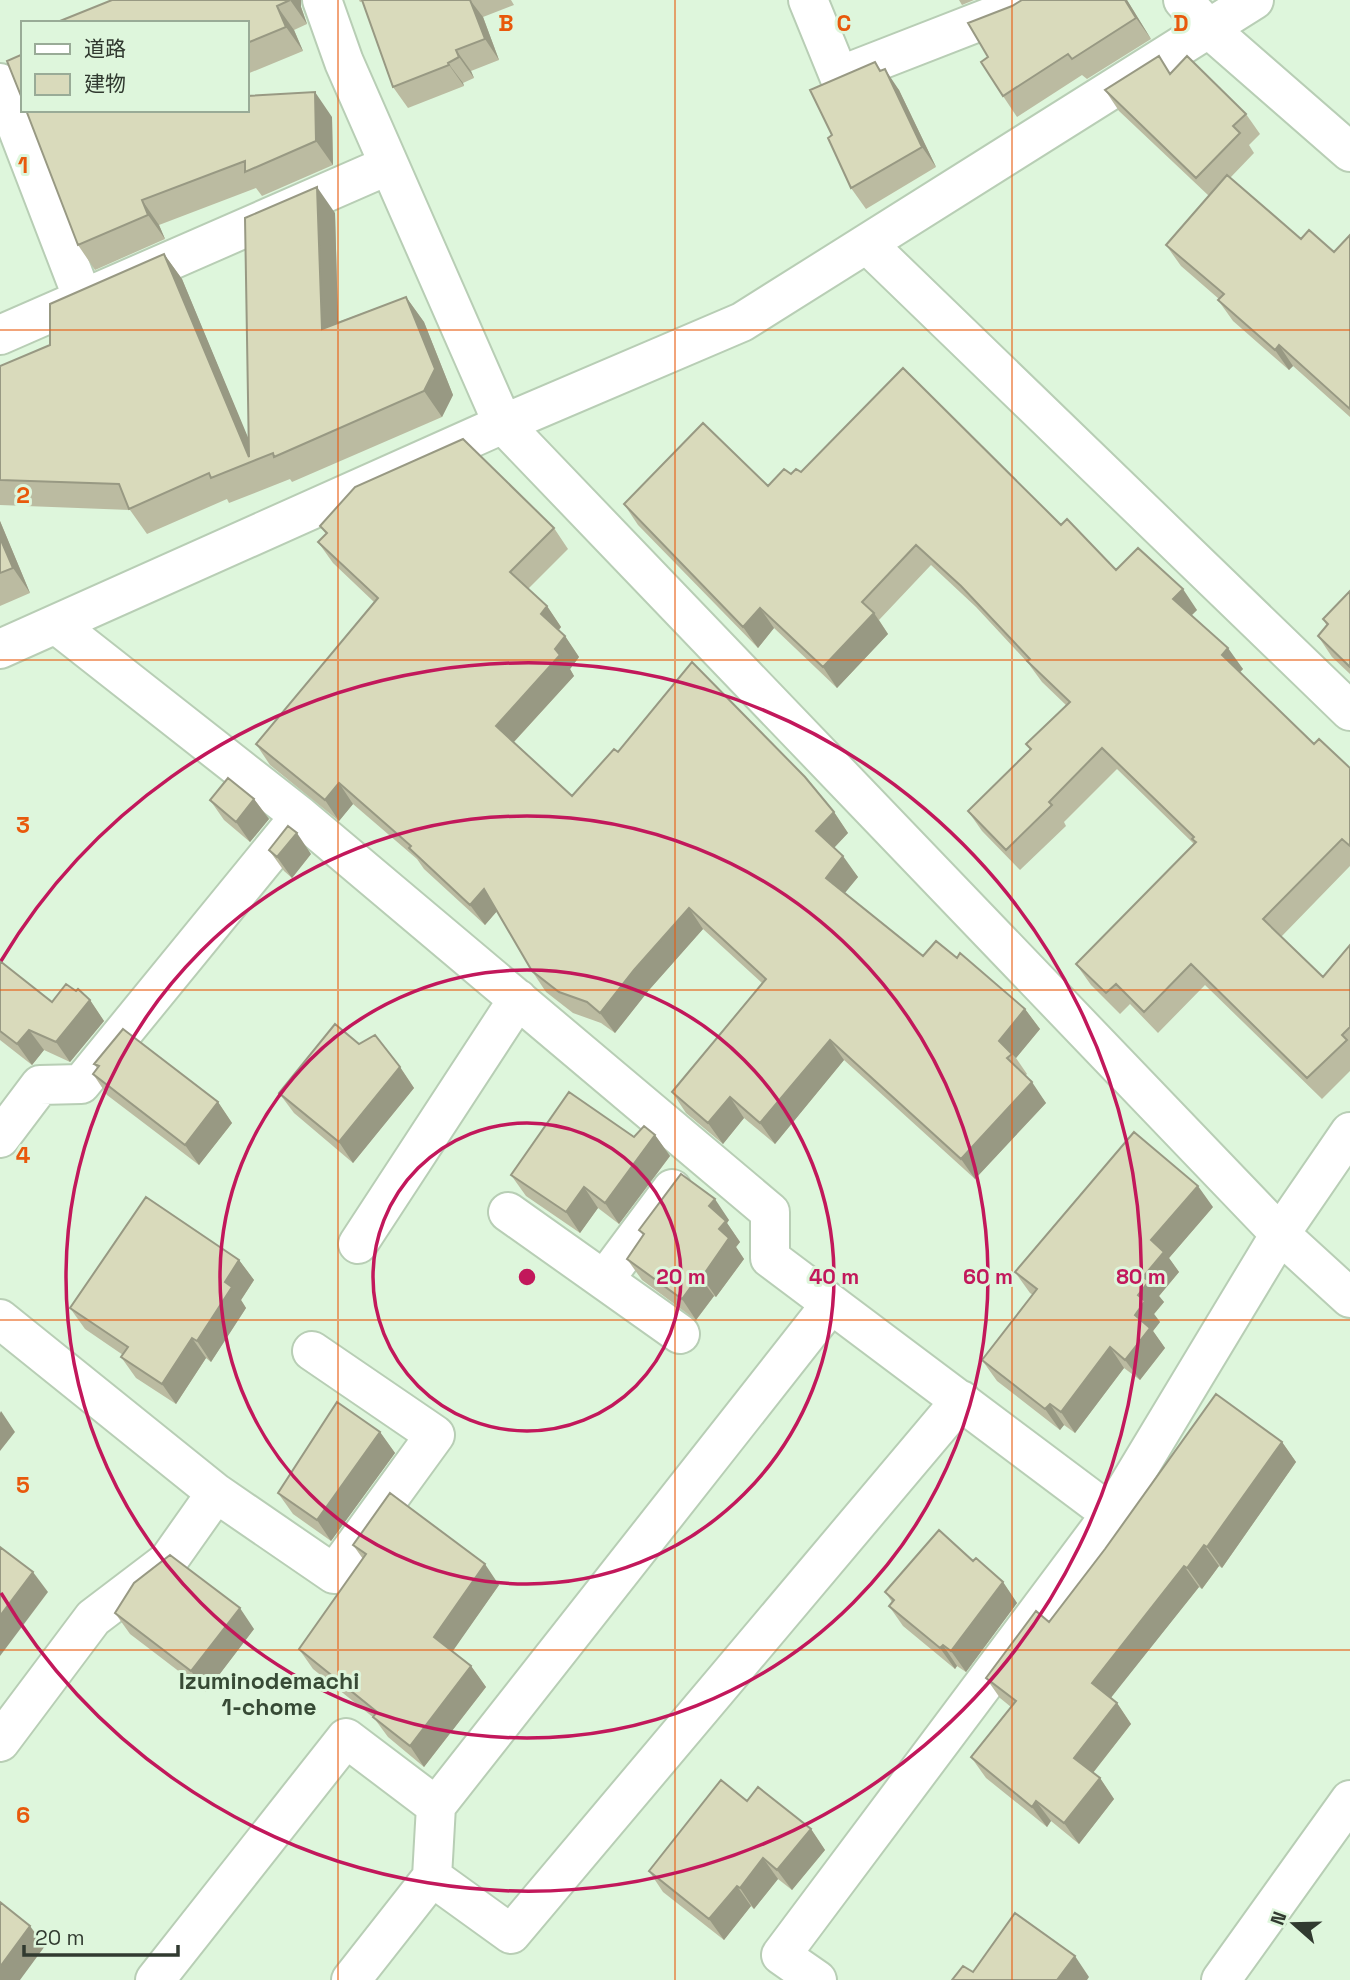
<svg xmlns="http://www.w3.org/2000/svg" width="1350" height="1980" font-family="'Space Grotesk','Noto Sans JP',sans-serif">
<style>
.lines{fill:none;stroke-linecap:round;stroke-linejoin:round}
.minor-casing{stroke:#b8ceb5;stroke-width:42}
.minor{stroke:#fff;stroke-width:38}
.wall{fill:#bbbba1}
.shaded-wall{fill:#989983}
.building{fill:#d9dabb;stroke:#989983;stroke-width:2}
.grid{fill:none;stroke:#e8590c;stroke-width:2;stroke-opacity:0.55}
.ring{fill:none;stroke:#c2185b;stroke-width:3.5}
.labels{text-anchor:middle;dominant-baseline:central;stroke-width:6;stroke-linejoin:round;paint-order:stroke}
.neighbourhood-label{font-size:23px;font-weight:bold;fill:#374a35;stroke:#def6dc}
.grid-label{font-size:23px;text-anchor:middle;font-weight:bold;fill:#e8590c;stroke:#def6dc;stroke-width:6;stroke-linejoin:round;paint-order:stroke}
.centre{fill:#c2185b;stroke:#def6dc;stroke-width:3.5}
.ring-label{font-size:21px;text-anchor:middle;font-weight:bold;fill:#c2185b;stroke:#def6dc;stroke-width:6;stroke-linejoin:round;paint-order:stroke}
</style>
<rect width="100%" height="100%" fill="#def6dc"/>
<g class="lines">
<g class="minor-casing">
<path id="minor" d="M322 0 344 62 503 424 1280 1234 1350 1298
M808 0 839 76 1019 6 1029 0
M1183 0 1208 28 1350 152
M0 83 83 299
M867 244 1350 711
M0 335 389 165
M57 625 300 816 770 1212V1258L1111 1514 1280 1234 1350 1132
M0 649 503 424 742 322 1254 0
M0 1138 40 1085 81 1084 300 816
M508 1212 680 1334
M358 1244 518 999
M604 1280 672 1189
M0 1319 216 1493
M0 1742 93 1618 168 1561 216 1493 334 1574 435 1435 312 1351
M432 1877 436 1806
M155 1980 346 1738 436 1806 831 1304
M351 1980 432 1877 511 1934 961 1400
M817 1980 781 1955 1111 1514
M1221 1980 1350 1800"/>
</g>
<use href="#minor" class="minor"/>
</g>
<path class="wall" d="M112 0H301V7L307 24 294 30 303 51 247 74V23Z
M359 0H511L514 5 483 17 499 60 471 71 474 78 463 83 464 86 408 108 393 87 363 1 360 2Z
M959 0H974L962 5Z
M1127 0 1151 39 1087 79 1082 75 1017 117 1003 96 988 57 1012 6Z
M875 62 881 71 899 90 936 167 866 209 851 188 832 135Z
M1171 73 1246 114 1260 134 1249 145 1254 153 1230 178 1301 239 1334 252 1350 235V417L1293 366 1289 370 1233 321 1218 300 1219 299 1181 266 1166 245 1209 196 1119 111 1105 90Z
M26 110 332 117 333 165 262 196 256 188 159 225 165 239 95 270 78 245Z
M335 213 338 322 406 297 424 322 453 395 442 417 292 482 290 479 229 503 227 499 147 534 130 510 0 505V366L50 345 164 254 182 279 248 439Z
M801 472 1061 525 1116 570 1197 610 1191 615 1243 669 1240 672 1314 744 1350 768V866L1281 937 1323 977 1350 945V1071L1322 1099 1205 985 1158 1033 1130 1004 1120 1014 1091 985 1076 964 1194 844 1117 769 1064 822 1066 826 1020 870 982 831 968 811 1030 749 1026 744 1067 706 1042 682 1028 663 976 607 931 565 879 620 888 634 837 688 774 628 758 648 638 525 624 504 768 486 791 474Z
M0 521 30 593 0 606Z
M320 526 554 528 568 549 528 589 547 606 561 627 559 630 565 636 579 657 570 669 574 676 514 742 572 796 618 752 834 812 848 833 834 848 858 877 844 893 923 956 957 958 1025 1009 1040 1029 1016 1058 1027 1074 1025 1076 1046 1103 975 1179 844 1060 775 1144 744 1118 723 1144 686 1113 672 1092 762 983 703 929 649 990 615 1033 601 1023 573 1013 546 992 532 971 497 911 485 925 424 869 417 859 353 804 339 821 270 765 256 744 374 602 333 563 318 542 326 534Z
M1350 591V674L1332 657 1318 636 1327 626 1323 619Z
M254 799 269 819 250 842 224 820 210 800Z
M269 850 311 854 292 878 284 871Z
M0 961 52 1002 76 991 90 1000 104 1021 70 1062 44 1050 32 1065 0 1040Z
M359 1044 400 1067 414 1088 353 1163 294 1113 279 1093Z
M94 1064 218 1102 232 1123 199 1165 107 1095 93 1074 97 1068Z
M655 1135 670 1156 619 1224 598 1208 580 1233 526 1196 511 1175 634 1137Z
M1213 1207 1169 1258 1179 1272 1159 1296 1164 1302 1154 1314 1160 1322 1153 1331 1165 1348 1140 1380 1124 1368 1075 1433 1064 1425 1060 1430 997 1381 982 1360 1033 1295 1030 1293 1015 1272Z
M729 1220 727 1223 740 1242 736 1247 744 1259 716 1297 714 1296 696 1320 642 1280 627 1259 643 1235 639 1230Z
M239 1260 254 1280 241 1300 246 1308 211 1362 206 1358 176 1404 136 1378 121 1357 123 1355 85 1329 70 1308Z
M380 1432 395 1453 331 1541 293 1514 278 1493Z
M1282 1442 1296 1462 1222 1568 1219 1566 1202 1589 1199 1587 1110 1698 1117 1703 1131 1724 1093 1773 1100 1778 1114 1799 1079 1844 1051 1821 1047 1827 986 1778 971 1757 1011 1707 1000 1698 986 1678Z
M353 1545 499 1585 452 1651 471 1666 486 1687 424 1767 388 1737 374 1718 313 1669 299 1649 363 1559Z
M973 1561 1003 1582 1017 1603 966 1672 957 1666 955 1669 903 1626 889 1606 892 1602 885 1592Z
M115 1613 254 1629 206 1692 130 1634Z
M747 1801 811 1829 825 1850 792 1890 778 1879 754 1909 751 1906 724 1940 663 1892 649 1871Z"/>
<path class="shaded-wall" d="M290 0H301V7L307 24Z
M470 0 483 17 499 60 485 39Z
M1125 0H1127L1151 39 1136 18Z
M277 6 294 30 303 51 286 27Z
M456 50 471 71 474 78 459 57Z
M448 63 463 83 464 86 449 65Z
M885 69 899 90 936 167 922 147Z
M315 92 332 117 333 165 316 141Z
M317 187 335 213 339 354 322 329Z
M142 200 159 225 165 239 148 215Z
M164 254 182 279 257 459 249 457Z
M406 297 424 322 453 395 442 417 424 391Z
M1279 345 1293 366 1289 370 1275 350Z
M0 521 30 593 13 568 0 538Z
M1183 589 1197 610 1187 620 1173 599Z
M547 606 561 627 555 634 541 614Z
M760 608 774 628 758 648 743 627Z
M874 613 888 634 837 688 823 667Z
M565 636 579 657 570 669 574 676 510 746 496 726Z
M1228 648 1243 669 1236 676 1222 655Z
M339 783 353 804 339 821 325 800Z
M254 799 269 819 250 842 236 822Z
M834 812 848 833 830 852 816 831Z
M297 833 311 854 292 878 277 857Z
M843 856 858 877 840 899 826 878Z
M484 889 498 910 485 925 470 905Z
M689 908 703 929 649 990 615 1033 600 1013 634 970Z
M90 1000 104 1021 70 1062 56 1042Z
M1025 1009 1040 1029 1016 1058 999 1041Z
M29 1030 44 1050 32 1065 17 1044Z
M830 1040 844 1060 775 1144 760 1123Z
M400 1067 414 1088 353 1163 339 1142Z
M1032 1082 1046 1103 975 1179 961 1159Z
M730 1097 744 1118 723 1144 708 1123Z
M218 1102 232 1123 199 1165 185 1145Z
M655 1135 670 1156 619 1224 605 1203Z
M1198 1186 1213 1207 1169 1258 1179 1272 1159 1296 1164 1302 1154 1314 1160 1322 1153 1331 1165 1348 1140 1380 1125 1360 1138 1295 1151 1240Z
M584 1187 598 1208 580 1233 566 1212Z
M715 1199 729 1220 727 1223 740 1242 736 1247 744 1259 716 1297 702 1277 709 1206Z
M239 1260 254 1280 241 1300 246 1308 211 1362 197 1341 225 1282Z
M699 1276 714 1296 696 1320 682 1299Z
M192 1338 206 1358 176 1404 162 1384Z
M1110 1347 1124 1368 1075 1433 1061 1412Z
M1050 1404 1064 1425 1060 1430 1045 1409Z
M1 1411 15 1432 0 1451V1413Z
M380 1432 395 1453 331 1541 317 1520Z
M1282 1442 1296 1462 1222 1568 1207 1547Z
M1204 1545 1219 1566 1202 1589 1187 1568Z
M485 1564 499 1585 448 1658 434 1637Z
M1184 1566 1199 1587 1106 1704 1092 1683Z
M33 1572 48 1592 0 1656V1616Z
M1003 1582 1017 1603 966 1672 951 1651Z
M240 1608 254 1629 206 1692 191 1671Z
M943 1645 957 1666 955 1669 940 1648Z
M471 1666 486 1687 424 1767 410 1746Z
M1117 1703 1131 1724 1088 1779 1074 1758Z
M1100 1778 1114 1799 1079 1844 1064 1823Z
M1036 1801 1051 1821 1047 1827 1032 1807Z
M811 1829 825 1850 792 1890 777 1870Z
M763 1858 778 1879 754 1909 740 1888Z
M737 1886 751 1906 724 1940 709 1919Z
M30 1926 45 1946 20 1980H0V1967Z
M1075 1956 1089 1977 1087 1980H1057Z"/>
<path class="building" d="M112 0H290L277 6 286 27 247 43V23H55Z
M362 0H470L485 39 456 50 459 57 448 63 449 65 393 87Z
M1022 0H1125L1136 18 1072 59 1068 54 1003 96 981 62 988 57 968 23 1012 6Z
M23 54V101L7 61Z
M1159 56 1170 74 1187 56 1246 114 1233 126 1240 133 1196 178 1105 90Z
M875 62 880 71 885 69 922 147 851 188 828 138 832 135 810 90Z
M315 92 316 141 245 172V161L142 200 148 215 78 245 26 110H247V96Z
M1227 175 1301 239 1309 230 1334 252 1350 235V409L1279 345 1275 350 1218 300 1224 294 1166 245Z
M317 187 322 329 406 297 435 369 424 391 274 457 273 453 211 478 209 473 129 509 119 484 0 480V366L50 345V304L164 254 249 457 245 218Z
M903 368 1061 525 1067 519 1116 570 1138 548 1183 589 1173 599 1228 648 1222 655 1314 744 1319 739 1350 768V846L1342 839 1263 919 1323 977 1350 945V1027L1342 1035 1347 1040 1307 1078 1191 964 1144 1012 1116 984 1106 993 1076 964 1196 842 1192 839 1194 837 1102 748 1049 802 1052 805 1006 850 968 811 1031 749 1026 744 1070 702 1027 661 1030 659 961 586 916 545 862 602 874 613 823 667 760 608 743 627 624 504 703 423 768 486 784 469 791 474 796 469 801 472Z
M463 439 554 528 510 572 547 606 541 614 565 636 555 649 560 655 496 726 572 796 614 749 618 752 692 662 805 777 834 812 816 831 843 856 826 878 923 956 936 941 957 958 960 953 1025 1009 999 1041 1012 1054 1007 1058 1032 1082 961 1159 830 1040 760 1123 730 1097 708 1123 672 1092 766 979 689 908 634 970 600 1013 587 1002 559 992 532 971 484 889 470 905 409 848 411 846 339 783 325 800 256 744 378 598 318 542 327 533 320 526 355 487Z
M0 538 13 568 0 573Z
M1350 591V667L1318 636 1328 624 1323 619Z
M228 778 254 799 236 822 210 800Z
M288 826 297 833 277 857 269 850Z
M0 961 52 1002 66 984 76 991 78 989 90 1000 56 1042 29 1030 17 1044 0 1031Z
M335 1024 359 1044 375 1035 400 1067 339 1142 279 1093Z
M123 1029 218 1102 185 1145 93 1074 99 1066 94 1064Z
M569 1092 634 1137 644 1126 655 1135 605 1203 584 1187 566 1212 511 1175Z
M1134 1132 1198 1186 1151 1240 1164 1252 1143 1277 1149 1281 1138 1295 1145 1301 1135 1315 1150 1328 1125 1360 1110 1347 1061 1412 1050 1404 1045 1409 982 1360 1037 1289 1015 1272Z
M681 1174 715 1199 709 1206 726 1221 719 1229 729 1238 702 1277 699 1276 682 1299 627 1259 644 1234 639 1230Z
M146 1197 239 1260 225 1282 232 1287 197 1341 192 1338 162 1384 121 1357 128 1347 70 1308Z
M1216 1394 1282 1442 1207 1547 1204 1545 1187 1568 1184 1566 1092 1683 1117 1703 1074 1758 1100 1778 1064 1823 1036 1801 1032 1807 971 1757 1016 1701 986 1678 1036 1611 1049 1622 1105 1549Z
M337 1402 380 1432 317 1520 278 1493Z
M390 1493 485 1564 434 1637 471 1666 410 1746 373 1717 377 1712 299 1649 366 1554 353 1545Z
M939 1530 973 1561 976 1558 1003 1582 951 1651 943 1645 940 1648 889 1606 894 1600 885 1592Z
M0 1547 33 1572 0 1616Z
M170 1555 240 1608 191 1671 115 1613 134 1583Z
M721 1780 747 1801 758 1787 811 1829 777 1870 763 1858 740 1888 737 1886 709 1919 649 1871Z
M0 1902 30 1926 0 1967Z
M1015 1913 1075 1956 1057 1980H952L963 1966 973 1972Z"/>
<path class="grid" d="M338 0V1980M675 0V1980M1012 0V1980M0 330H1350M0 660H1350M0 990H1350M0 1320H1350M0 1650H1350"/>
<g class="ring">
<circle cx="527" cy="1277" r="154"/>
<circle cx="527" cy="1277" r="307"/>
<circle cx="527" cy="1277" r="461"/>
<path d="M1 961A614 614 0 1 1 1 1593"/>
</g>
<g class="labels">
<g class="neighbourhood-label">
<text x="269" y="1681">Izuminodemachi<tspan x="269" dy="26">1-chome</tspan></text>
</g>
</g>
<g class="grid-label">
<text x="506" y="31">B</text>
<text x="844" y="31">C</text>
<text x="1181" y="31">D</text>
<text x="23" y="173">1</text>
<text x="23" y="503">2</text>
<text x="23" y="833">3</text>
<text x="23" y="1163">4</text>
<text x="23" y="1493">5</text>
<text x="23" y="1823">6</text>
</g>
<circle cx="527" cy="1277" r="10" class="centre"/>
<g class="ring-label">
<text x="681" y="1284">20 m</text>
<text x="834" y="1284">40 m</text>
<text x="988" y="1284">60 m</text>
<text x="1141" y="1284">80 m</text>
</g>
<rect x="21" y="21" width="228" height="91" fill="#def6dc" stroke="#99ab97" stroke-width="2"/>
<rect x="35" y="44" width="35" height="10" fill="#ffffff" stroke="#99ab97" stroke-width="2"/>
<text x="84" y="56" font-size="21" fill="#313a30">道路</text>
<rect x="35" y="74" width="35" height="21" fill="#d9dabb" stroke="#99ab97" stroke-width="2"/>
<text x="84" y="91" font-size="21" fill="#313a30">建物</text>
<g transform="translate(1294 1924) rotate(290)" stroke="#def6dc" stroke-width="5" paint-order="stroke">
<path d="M0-5L12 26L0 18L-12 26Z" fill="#313a30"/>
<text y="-10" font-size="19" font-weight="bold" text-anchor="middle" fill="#313a30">N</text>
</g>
<path d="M24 1945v10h154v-10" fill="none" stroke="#313a30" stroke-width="3.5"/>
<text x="35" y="1945" font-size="21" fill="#313a30" stroke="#def6dc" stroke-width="5" paint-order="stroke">20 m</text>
</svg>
